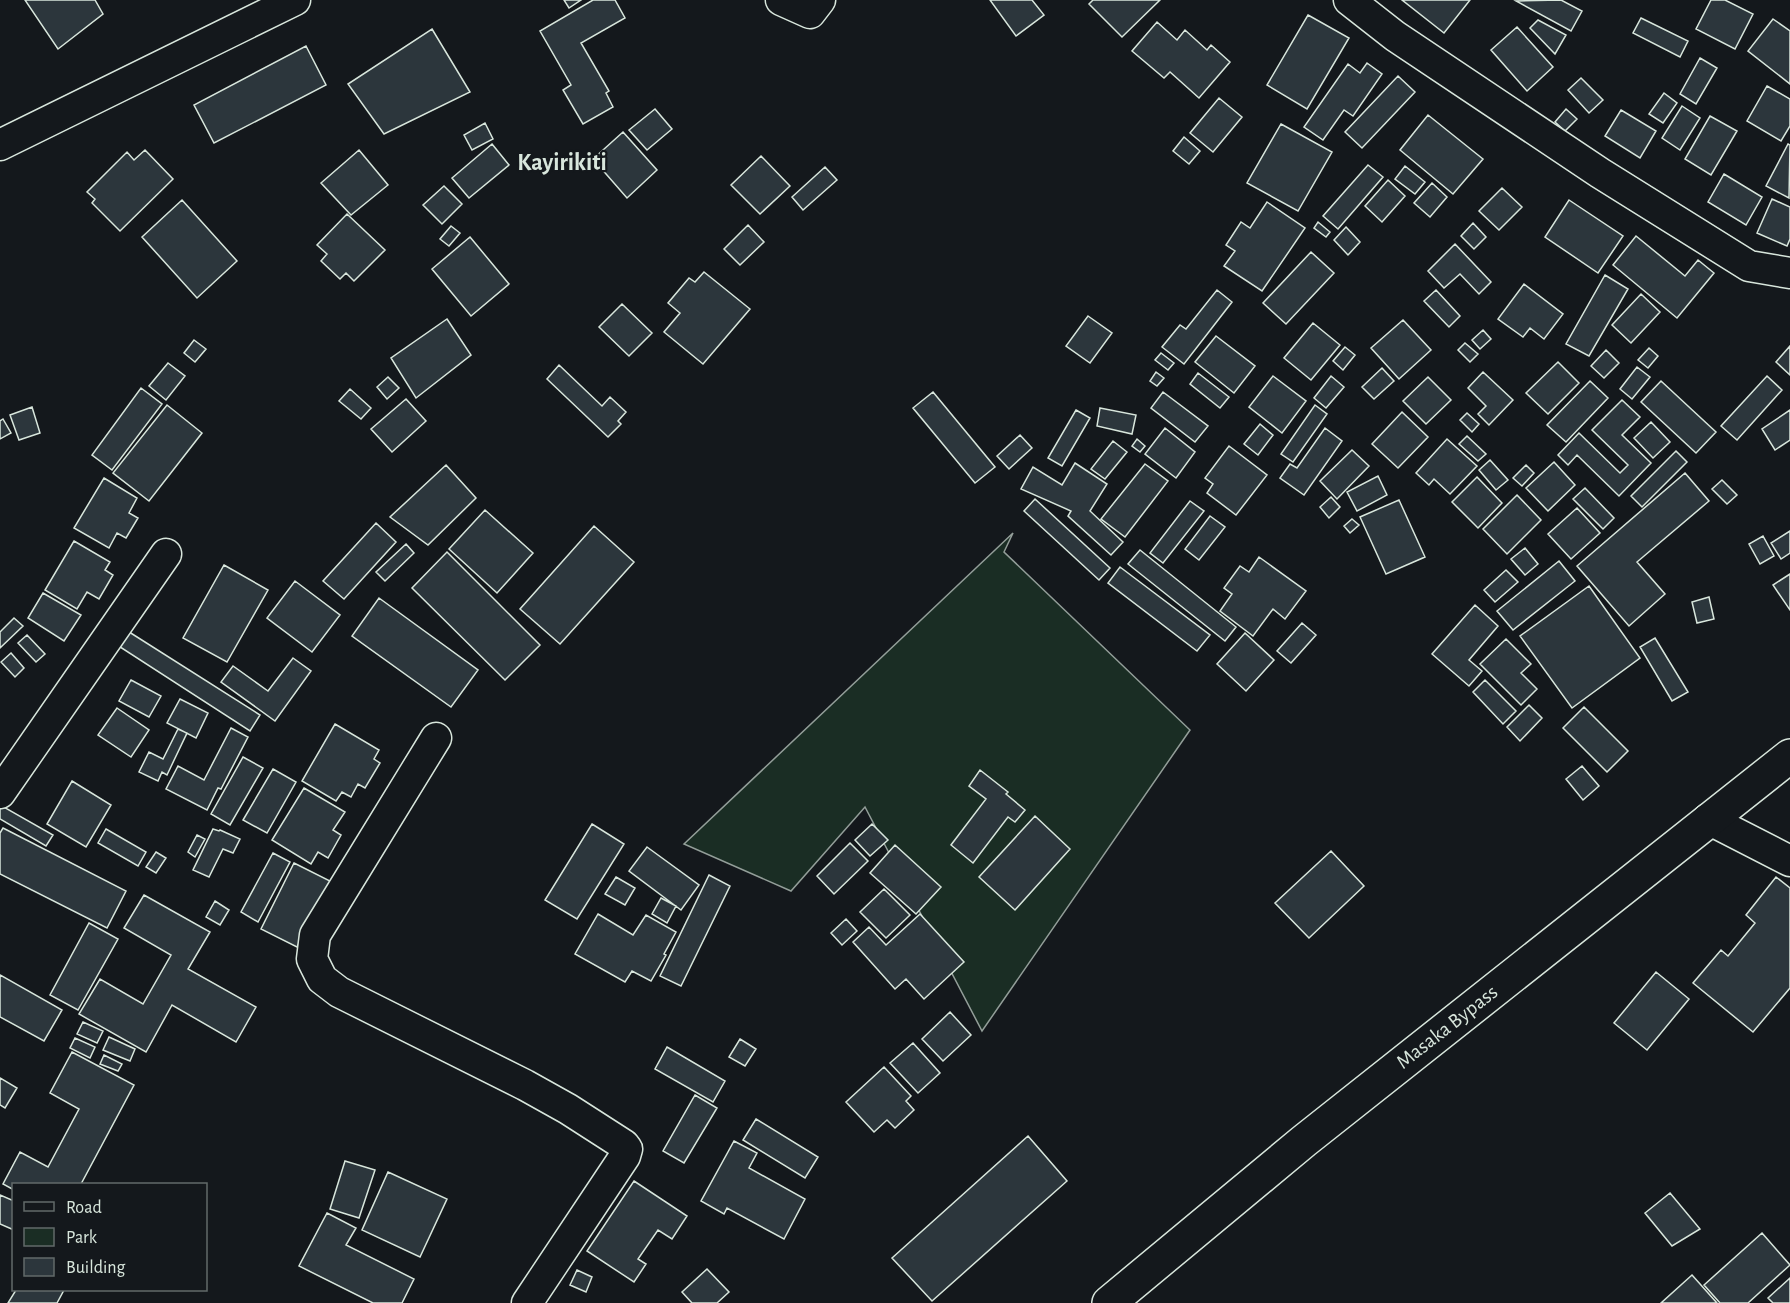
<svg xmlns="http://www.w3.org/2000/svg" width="1790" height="1303" font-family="'Alegreya Sans',sans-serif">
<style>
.green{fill:#1a2d24;stroke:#939e99;stroke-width:1.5}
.building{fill:#2c363c;stroke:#d8e6dc;stroke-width:1.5}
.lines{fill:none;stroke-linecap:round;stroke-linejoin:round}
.minor-casing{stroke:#d8e6dc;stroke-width:33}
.trunk-casing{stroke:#d8e6dc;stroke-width:36}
.minor{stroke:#14181c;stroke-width:30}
.trunk{stroke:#14181c;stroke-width:33}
.labels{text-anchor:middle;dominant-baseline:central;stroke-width:4.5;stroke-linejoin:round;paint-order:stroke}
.street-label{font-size:21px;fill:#d8e6dc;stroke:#14181c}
.quarter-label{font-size:24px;font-weight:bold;fill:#d8e6dc;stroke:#14181c}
</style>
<rect width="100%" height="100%" fill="#14181c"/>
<path class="green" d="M1013 533 1004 552 1190 730 982 1031 865 807 791 891 684 844Z"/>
<path class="building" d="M25 0H95L103 14 58 49Z
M564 0H581L569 8Z
M593 0H615L625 18 581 43 609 91 606 93 613 107 583 124 563 90 571 85 540 31Z
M990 0H1032L1044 15 1016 36Z
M1093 0H1160L1122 37 1089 4Z
M1402 0H1470L1444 33Z
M1561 0 1582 11 1571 31 1516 1Z
M1711 0H1725L1753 14 1735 49 1696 29Z
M1308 15 1349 38 1307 109 1267 85Z
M1641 18 1688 41 1680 57 1633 33Z
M1773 19 1790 31V84L1748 51Z
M1538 20 1566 35 1555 54 1530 28Z
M1157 22 1177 40 1185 30 1207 50 1211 45 1230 62 1199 98 1170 72 1164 78 1132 51Z
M1517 27 1553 67 1527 91 1491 50Z
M432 29 470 92 384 134 348 84Z
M306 46 326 85 214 143 194 105Z
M1700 58 1717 68 1696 104 1680 94Z
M1367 63 1382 74 1353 116 1344 110 1323 140 1304 127 1348 64 1360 73Z
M1398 76 1415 92 1362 148 1345 132Z
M1581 78 1603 100 1589 113 1568 90Z
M1767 86 1790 99V126L1781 141 1747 121Z
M1664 93 1677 103 1663 123 1649 114Z
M1219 98 1242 117 1213 152 1190 133Z
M1682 106 1700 118 1680 150 1662 138Z
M655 109 672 129 647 150 629 130Z
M1566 109 1577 119 1565 131 1555 122Z
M1621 110 1656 131 1640 158 1605 136Z
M1428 115 1483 159 1453 194 1400 150Z
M1710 116 1737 131 1711 175 1685 159Z
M485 123 493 139 472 150 464 135Z
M1281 124 1332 152 1298 211 1247 183Z
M623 132 657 170 627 198 593 159Z
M1184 137 1200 151 1189 164 1173 151Z
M492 144 509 165 469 198 452 178Z
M1788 144 1790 145 1789 198 1766 186Z
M145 150 173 179 120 231 92 203 95 199 87 192 127 152 134 160Z
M359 150 388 185 351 215 321 183Z
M761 156 790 186 760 214 731 185Z
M1368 165 1383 177 1338 229 1323 216Z
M1405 166 1425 182 1415 194 1395 179Z
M825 167 837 180 803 210 792 197Z
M1724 174 1762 197 1746 225 1708 202Z
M1388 180 1405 196 1382 222 1365 206Z
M1432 183 1447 197 1430 217 1414 203Z
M444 186 462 204 442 224 423 205Z
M1502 188 1522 207 1499 230 1479 211Z
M1772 199 1790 207V239L1787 246 1757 233Z
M182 200 237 261 197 298 142 237Z
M1569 200 1623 236 1598 273 1545 237Z
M1267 202 1305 228 1262 291 1224 266 1235 251 1226 245 1241 222 1250 228Z
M347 214 385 250 354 281 346 273 340 279 321 261 327 254 317 245Z
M1318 222 1330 232 1326 237 1314 228Z
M1473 223 1486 237 1474 249 1461 236Z
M748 225 764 242 740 265 724 249Z
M451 226 460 233 449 246 440 239Z
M1346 227 1360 242 1348 255 1334 240Z
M1636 236 1685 276 1698 260 1714 273 1677 318 1613 265Z
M470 237 509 284 471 316 432 269Z
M1455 244 1491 282 1479 294 1460 274 1444 288 1428 271Z
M1311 252 1334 273 1286 324 1263 303Z
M704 272 750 309 703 364 664 332 680 313 668 303 689 278 695 282Z
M1605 275 1628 289 1589 356 1566 344Z
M1524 284 1563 314 1544 339 1530 328 1523 337 1498 319Z
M1217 290 1232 302 1184 364 1162 347 1180 325 1186 329Z
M1436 290 1460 316 1449 327 1424 301Z
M1641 294 1660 312 1631 343 1612 325Z
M622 304 652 333 629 356 599 327Z
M1088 316 1112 333 1090 363 1066 346Z
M447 319 471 355 416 398 391 358Z
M1403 320 1431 350 1399 379 1371 348Z
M1313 323 1340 345 1311 380 1284 358Z
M1483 330 1491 339 1480 349 1472 340Z
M1216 336 1255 366 1234 393 1195 362Z
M194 340 206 349 195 362 184 353Z
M1465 343 1478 354 1470 362 1458 350Z
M1790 346V375L1776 362Z
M1345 347 1355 355 1343 370 1333 361Z
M1649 348 1658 356 1648 368 1638 360Z
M1606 350 1619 363 1604 378 1591 366Z
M1161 353 1174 363 1168 370 1155 360Z
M1558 362 1579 383 1548 414 1526 393Z
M168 363 185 376 166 400 149 386Z
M559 365 602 406 610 397 626 412 618 421 621 424 608 437 547 379Z
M1637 367 1650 377 1632 399 1620 389Z
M1382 368 1394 381 1374 399 1362 387Z
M1156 372 1164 378 1157 386 1150 381Z
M1483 372 1513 400 1489 425 1478 414 1486 406 1468 388Z
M1198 373 1229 397 1220 408 1190 384Z
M1273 376 1306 401 1282 433 1249 407Z
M1331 376 1344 387 1326 408 1314 398Z
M1767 376 1782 390 1737 440 1721 426Z
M388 377 399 388 387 399 377 387Z
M1428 377 1451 400 1426 424 1403 401Z
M1590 381 1608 398 1566 442 1547 425Z
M1661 381 1716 432 1696 453 1641 402Z
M141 388 162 404 112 470 92 455Z
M350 389 371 408 361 419 339 401Z
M933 392 995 467 975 483 913 408Z
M1163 392 1208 426 1195 442 1151 408Z
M406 399 426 421 392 452 371 429Z
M1622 400 1640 417 1622 435 1651 463 1619 496 1577 455 1568 465 1558 455 1579 433 1620 473 1628 465 1592 430Z
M167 405 202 433 149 501 113 473Z
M1315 405 1327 414 1293 462 1281 454Z
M32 407 40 433 19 440 10 415Z
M1100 408 1136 415 1132 434 1097 426Z
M1076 410 1090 418 1062 466 1048 458Z
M1790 410V440L1775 450 1762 429Z
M1402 412 1428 437 1398 468 1372 444Z
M1467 413 1479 424 1472 432 1460 420Z
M3 419 11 433 0 439V421Z
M1651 422 1670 442 1653 458 1634 438Z
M1260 424 1273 435 1258 455 1244 444Z
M1165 428 1195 452 1176 478 1145 454Z
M1325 428 1342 441 1304 495 1280 478 1290 464 1297 468Z
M1020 435 1032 448 1009 469 997 456Z
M1467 436 1486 454 1478 461 1459 444Z
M1137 439 1145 446 1140 452 1132 446Z
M1447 439 1477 466 1450 494 1434 479 1429 485 1416 473Z
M1113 441 1127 452 1105 479 1091 469Z
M1229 446 1267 475 1236 515 1207 493 1213 484 1205 478Z
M1352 450 1369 466 1337 499 1320 481Z
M1676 451 1687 462 1642 507 1631 496Z
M1490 460 1508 480 1496 490 1479 470Z
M1554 462 1575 485 1548 511 1526 488Z
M1075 463 1107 484 1090 511 1123 542 1111 555 1068 516 1071 511 1021 489 1033 467 1062 485Z
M1145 464 1168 481 1125 537 1101 519Z
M446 465 476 498 428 545 390 517Z
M1526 465 1534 473 1522 486 1513 478Z
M1685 473 1709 501 1637 562 1665 594 1629 626 1577 566Z
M1378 476 1387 495 1357 511 1347 492Z
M1477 477 1502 503 1478 528 1452 502Z
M104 478 137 498 129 513 138 518 126 538 117 533 109 548 74 528Z
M1722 480 1737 495 1727 504 1712 489Z
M1585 488 1614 518 1603 529 1573 499Z
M1517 495 1541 520 1507 554 1483 529Z
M1331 497 1340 507 1329 518 1320 507Z
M1035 499 1110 568 1099 580 1024 511Z
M1399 500 1425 557 1386 574 1360 517Z
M1190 501 1204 511 1163 563 1150 553Z
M1577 508 1600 533 1571 559 1548 534Z
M485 510 533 553 497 593 449 549Z
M1210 516 1225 527 1199 560 1185 549Z
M1352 519 1359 525 1350 533 1344 526Z
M376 523 396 542 344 599 323 581Z
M594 526 634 562 560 644 520 609Z
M1790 531V553L1781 559 1771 543Z
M1763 536 1774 556 1760 564 1749 544Z
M74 541 110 562 105 570 113 575 99 599 87 592 77 609 45 590Z
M406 544 414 553 385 581 376 572Z
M1525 548 1538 564 1525 575 1511 559Z
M1140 550 1236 627 1225 641 1128 564Z
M447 552 540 645 505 680 412 588Z
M1259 557 1306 591 1285 619 1273 609 1253 636 1220 611 1232 594 1224 588 1240 566 1249 572Z
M1559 561 1575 581 1513 630 1497 611Z
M224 565 268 590 227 662 183 638Z
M1120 567 1210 635 1197 651 1108 583Z
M1506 570 1518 582 1495 602 1484 590Z
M1790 574V610L1773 585Z
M295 581 340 615 312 652 267 618Z
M1589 586 1640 658 1572 708 1520 636Z
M43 593 81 615 64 641 28 618Z
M1709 597 1714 619 1697 623 1692 602Z
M379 598 478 670 451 707 352 636Z
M1475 605 1498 626 1469 660 1482 671 1469 686 1432 654Z
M14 618 23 626 0 648V632Z
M1302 623 1316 635 1291 663 1277 651Z
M126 630 260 715 250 731 117 645Z
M1245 633 1274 660 1246 691 1217 664Z
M27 635 45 654 36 662 18 643Z
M1655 638 1688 692 1672 701 1640 647Z
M1506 639 1531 664 1521 673 1537 689 1521 705 1480 664Z
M11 653 24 668 15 677 1 662Z
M293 658 311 671 275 721 221 682 233 666 268 691Z
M131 680 161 696 149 717 119 701Z
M1485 680 1516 711 1503 724 1473 692Z
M180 699 208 713 196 738 167 723Z
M1529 705 1542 718 1520 741 1507 727Z
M1584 707 1628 751 1607 772 1563 728Z
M117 708 149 730 131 757 98 735Z
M335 724 379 750 374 759 380 763 365 788 358 784 351 797 342 792 336 801 302 781Z
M231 728 248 737 221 789 218 788 207 810 166 789 178 766 204 780Z
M178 729 187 733 167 775 162 772 158 781 139 772 149 752 163 759Z
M243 757 263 768 230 825 211 814Z
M1582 766 1599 786 1583 800 1566 779Z
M273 769 296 782 267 833 243 820Z
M980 770 1008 792 1006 794 1025 810 1015 822 1008 817 973 863 951 845 986 799 969 786Z
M72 781 111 805 86 847 47 824Z
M304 788 345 812 333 830 341 835 328 858 318 852 311 864 272 840Z
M0 805 53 835 46 846 0 819Z
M1035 816 1070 849 1015 910 979 877Z
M592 824 624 844 577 919 545 900Z
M872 824 888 840 870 856 855 840Z
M3 828 126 891 107 928 0 874V833Z
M106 829 146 852 138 866 98 843Z
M213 829 219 831 220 830 240 839 233 853 223 849 209 877 193 870Z
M197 835 205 839 195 857 188 852Z
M850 843 868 861 834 894 817 876Z
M895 845 941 887 916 914 870 873Z
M647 847 699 885 681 910 629 871Z
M1331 851 1364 886 1309 938 1275 903Z
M156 852 166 858 156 873 146 867Z
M273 853 290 862 258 922 241 912Z
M294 863 330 881 297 947 261 929Z
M709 875 730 886 681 986 660 976Z
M616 877 635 888 625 905 605 894Z
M1776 877 1790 888V988L1753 1032 1693 983 1721 950 1728 956 1755 923 1746 915Z
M884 889 910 915 886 938 860 912Z
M144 895 210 932 188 969 256 1007 236 1042 172 1005 146 1052 79 1014 100 979 143 1004 171 955 124 928Z
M661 898 676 906 667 923 652 914Z
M215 901 229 910 220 925 206 917Z
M598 914 633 935 646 915 676 932 664 954 666 955 651 981 632 971 625 982 575 954Z
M920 914 964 962 924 999 906 979 895 989 853 942 869 927 886 945Z
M846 919 857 931 842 945 831 933Z
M89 923 118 939 78 1010 50 995Z
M1656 972 1689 999 1647 1050 1614 1023Z
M0 975 62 1010 44 1041 0 1017Z
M950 1012 971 1035 943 1061 922 1039Z
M83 1022 103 1031 97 1043 77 1034Z
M109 1037 135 1049 130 1061 103 1050Z
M75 1038 95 1047 90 1058 70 1048Z
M740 1039 756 1049 745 1066 729 1057Z
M913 1043 940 1073 918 1093 890 1063Z
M667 1047 725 1081 713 1102 655 1069Z
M72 1052 134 1085 81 1184H14V1190L3 1184 20 1152 48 1167 79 1109 50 1093Z
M104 1055 122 1064 118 1071 100 1064Z
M884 1067 911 1096 906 1101 914 1110 895 1128 887 1120 874 1132 846 1102Z
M0 1078 17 1088 5 1108 0 1105Z
M695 1095 717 1108 684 1163 663 1151Z
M756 1119 818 1157 805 1178 743 1140Z
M1028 1136 1067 1181 932 1301 892 1258Z
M734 1141 757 1153 749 1168 805 1199 784 1239 727 1208 724 1214 701 1201Z
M345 1161 375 1170 359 1218 330 1209Z
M388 1172 447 1199 420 1257 362 1230Z
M634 1181 687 1216 672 1239 658 1230 638 1259 646 1264 634 1282 587 1251Z
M1670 1193 1700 1229 1672 1246 1645 1213Z
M0 1195 14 1201V1230L0 1224Z
M327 1213 356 1228 346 1245 414 1279 402 1303H373L299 1266Z
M1762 1233 1790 1265 1748 1303H1720L1704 1285Z
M707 1269 729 1292 717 1303H692L682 1292Z
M577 1270 592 1277 586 1292 570 1285Z
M1692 1275 1717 1303H1661Z
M1790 1278V1303H1773L1768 1298Z
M16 1290H64L57 1303H8Z"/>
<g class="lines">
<g class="minor-casing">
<path id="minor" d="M781 0 810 13 820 0
M1349 0 1395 36 1600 173 1749 266 1790 273
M0 145 295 0
M436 738 315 935 312 959 322 979 339 992 525 1085 568 1109 624 1145 627 1149 625 1156 527 1303
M0 793 166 554
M1708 819 1790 861"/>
</g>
<g class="trunk-casing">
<path id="trunk" d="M1109 1303 1304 1141 1790 756"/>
</g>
<use href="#minor" class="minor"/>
<use href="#trunk" class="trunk"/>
</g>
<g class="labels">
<g class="street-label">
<text transform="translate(1447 1027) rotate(-38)">Masaka Bypass</text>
</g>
<g class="quarter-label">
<text x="562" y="163">Kayirikiti</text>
</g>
</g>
<rect x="12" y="1183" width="195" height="108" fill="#14181c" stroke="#626a69" stroke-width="1.5"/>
<rect x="24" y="1202" width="30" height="9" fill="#14181c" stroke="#626a69" stroke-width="1.5"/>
<text x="66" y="1213" font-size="18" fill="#d8e6dc">Road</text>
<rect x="24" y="1228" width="30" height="18" fill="#1a2d24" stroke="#626a69" stroke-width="1.5"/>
<text x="66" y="1243" font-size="18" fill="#d8e6dc">Park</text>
<rect x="24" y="1258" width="30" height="18" fill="#2c363c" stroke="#626a69" stroke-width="1.5"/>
<text x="66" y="1273" font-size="18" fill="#d8e6dc">Building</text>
</svg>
